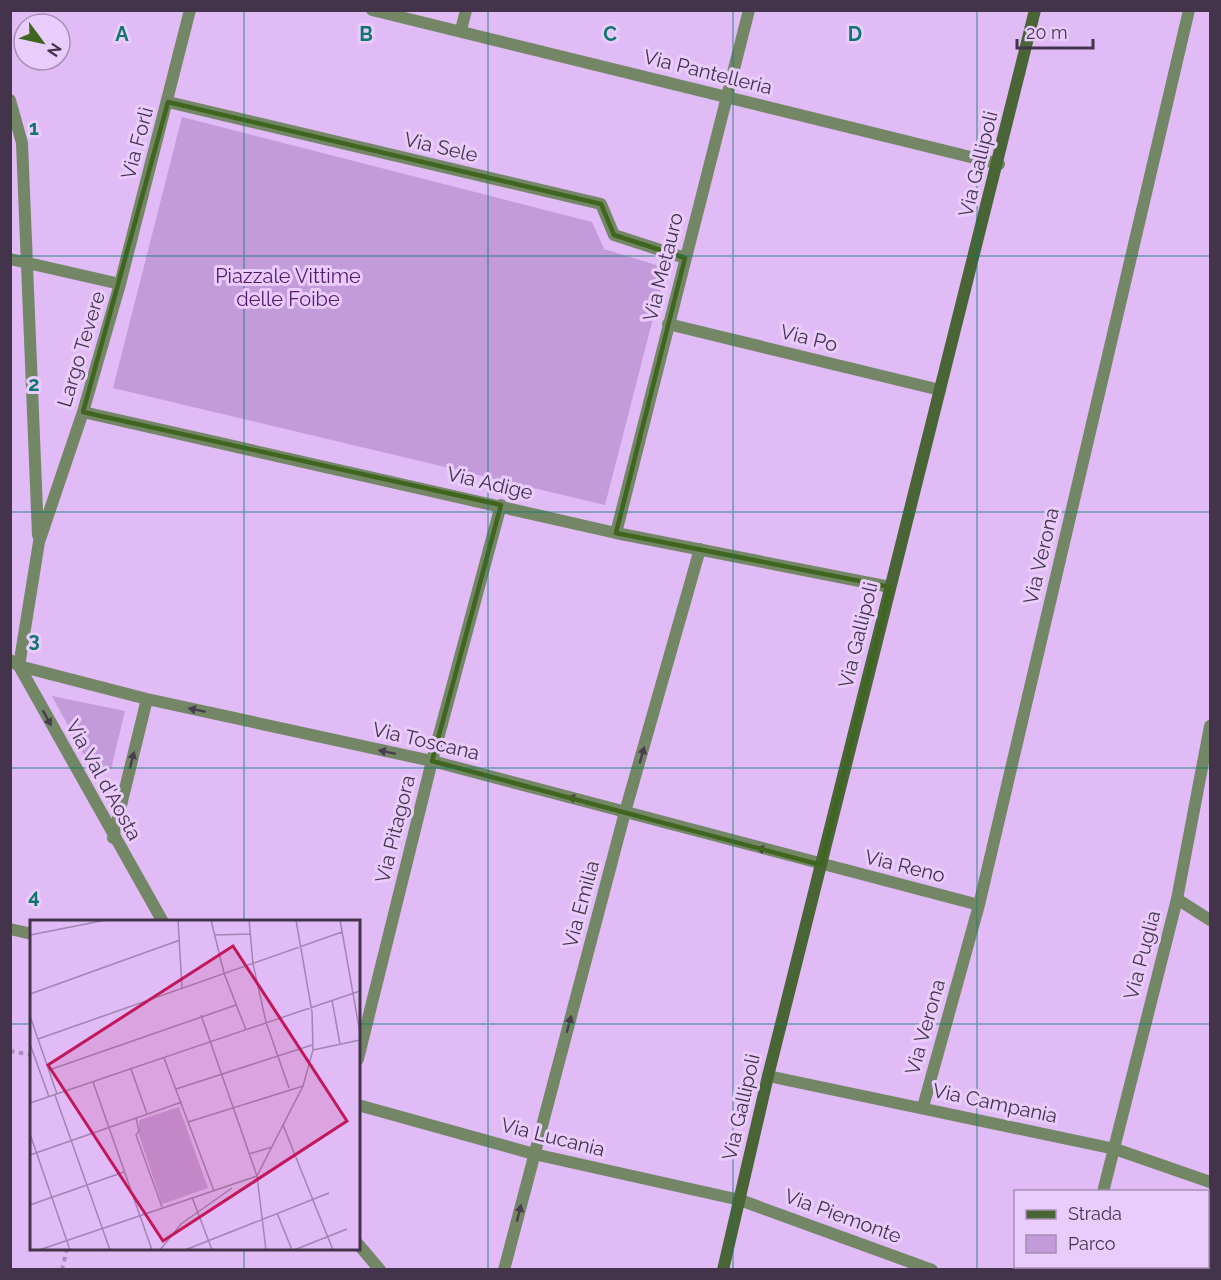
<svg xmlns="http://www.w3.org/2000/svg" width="1221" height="1280" font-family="Raleway,sans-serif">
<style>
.green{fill:#c39bda}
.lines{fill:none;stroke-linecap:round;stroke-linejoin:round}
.path{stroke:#a88bb9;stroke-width:4;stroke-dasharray:4.5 4.5;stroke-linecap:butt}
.street{stroke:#738666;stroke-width:12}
.secondary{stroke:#496435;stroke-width:12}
.oneway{fill:#483c4e}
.marked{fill:none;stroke:#40651e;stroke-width:4.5;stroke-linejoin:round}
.grid{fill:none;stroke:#0f766e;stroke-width:1.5;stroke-opacity:0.55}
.labels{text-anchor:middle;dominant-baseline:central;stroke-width:6;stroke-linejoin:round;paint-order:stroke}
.street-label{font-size:20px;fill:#43344b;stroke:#e9ccfb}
.park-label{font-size:20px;fill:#561a71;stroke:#e9ccfb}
.inset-road{fill:none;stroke:#a185b2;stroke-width:1.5}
.view{fill:#c2185b;fill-opacity:0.15;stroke:#c2185b;stroke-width:3}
.inset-edge{fill:none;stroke:#43344b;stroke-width:3}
.grid-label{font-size:20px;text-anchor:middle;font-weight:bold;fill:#0f766e;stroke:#e9ccfb;stroke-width:6;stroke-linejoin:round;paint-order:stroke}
</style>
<rect width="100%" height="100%" fill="#e0bbf6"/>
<path class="green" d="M182 117 592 222 604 249 666 268 605 505 113 388Z
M52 696 125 711 111 769 90 766Z"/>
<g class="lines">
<path class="path" d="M10 1051 32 1055
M62 1270 67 1248"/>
<path class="street" d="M372 10 999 164
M461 30 466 10
M10 100 22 143 38 535
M168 102 601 204 614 235 685 258
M10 259 120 284
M668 324 940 390
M83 412 616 533 890 587
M616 533 749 10
M10 660 19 666 163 922
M19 666 147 699 432 761 979 905
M19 666 39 542 83 412 120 284 190 10
M113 838 147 699
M1177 899 1210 920
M10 929 32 934
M358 1059 432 761 501 505
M768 1076 1115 1149 1210 1182
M358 1105 534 1154 740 1200 932 1270
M923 1107 979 905 1189 10
M1103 1192 1177 899 1210 726
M358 1244 380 1270
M504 1270 625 812 700 549
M1082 1270V1266"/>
<path class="secondary" d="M723 1270 768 1076 1035 10"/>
</g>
<defs><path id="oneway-solid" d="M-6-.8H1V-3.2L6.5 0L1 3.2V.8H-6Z" transform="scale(1.5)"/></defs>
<g class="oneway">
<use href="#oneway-solid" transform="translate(197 710) rotate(-168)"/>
<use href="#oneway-solid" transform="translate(47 718) rotate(61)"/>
<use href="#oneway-solid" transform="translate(387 752) rotate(-168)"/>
<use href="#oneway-solid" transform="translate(642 755) rotate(-74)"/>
<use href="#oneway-solid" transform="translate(132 760) rotate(-76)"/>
<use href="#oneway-solid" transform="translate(576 799) rotate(-165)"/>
<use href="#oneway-solid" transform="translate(765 850) rotate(-165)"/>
<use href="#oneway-solid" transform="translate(569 1024) rotate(-75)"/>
<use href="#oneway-solid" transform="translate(519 1213) rotate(-76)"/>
</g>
<path class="marked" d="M168 102 601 204 614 235 685 258 616 533 890 587 821 865 432 761 501 505 83 412Z"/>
<path class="grid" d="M244 10V922M488 10V1270M733 10V1270M977 10V1270M10 256H1210M10 512H1210M10 768H1210M10 1024H32M358 1024H1210M244 1248V1270"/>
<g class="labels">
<g class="street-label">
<text transform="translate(708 72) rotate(14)">Via Pantelleria</text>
<text transform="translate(137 143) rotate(-75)">Via Forlì</text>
<text transform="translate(441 147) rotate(13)">Via Sele</text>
<text transform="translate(978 164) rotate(-76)">Via Gallipoli</text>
<text transform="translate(663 267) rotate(-76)">Via Metauro</text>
<text transform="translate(809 338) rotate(14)">Via Po</text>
<text transform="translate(81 349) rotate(-73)">Largo Tevere</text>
<text transform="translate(490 483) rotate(13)">Via Adige</text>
<text transform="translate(1041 556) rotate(-77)">Via Verona</text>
<text transform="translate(858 635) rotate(-76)">Via Gallipoli</text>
<text transform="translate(426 741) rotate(13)">Via Toscana</text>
<text transform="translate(104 780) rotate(61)">Via Val d'Aosta</text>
<text transform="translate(395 829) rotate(-76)">Via Pitagora</text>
<text transform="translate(905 866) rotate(14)">Via Reno</text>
<text transform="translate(581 904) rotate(-75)">Via Emilia</text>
<text transform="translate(1142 955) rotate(-75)">Via Puglia</text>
<text transform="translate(925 1027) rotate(-74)">Via Verona</text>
<text transform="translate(995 1103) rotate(12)">Via Campania</text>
<text transform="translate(741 1107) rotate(-77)">Via Gallipoli</text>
<text transform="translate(553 1137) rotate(14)">Via Lucania</text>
<text transform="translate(843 1216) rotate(20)">Via Piemonte</text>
</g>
<g class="park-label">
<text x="288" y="276">Piazzale Vittime<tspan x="288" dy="23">delle Foibe</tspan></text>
</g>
</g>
<g transform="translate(30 920)">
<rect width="330" height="330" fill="#e0bbf6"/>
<path d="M149 187 178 268 132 284 109 215V200Z" fill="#c39bda"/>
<path class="inset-road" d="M148 0 152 68M181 0 194 53 216 110M219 0 223 44 236 102 259 168M310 0 330 113M0 15 76 0M184 15 220 14M0 74 150 20M302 80 310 124M171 95 227 256M0 96 27 174M8 119 312 12M0 124 19 177M283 130 330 120M134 138 184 271M101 149 117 194M19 150 206 85M63 162 122 330M146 169 282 125M25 175 80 330M0 183 330 71M106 198 109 211 106 215 132 287M158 202 273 166M253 205 303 330M0 214 40 330M219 234 242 227M0 235 152 182M162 277 182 330M0 285 94 252M247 293 262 330M9 330 227 256M130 330 151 304 202 268M155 330 299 273M236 330 227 256 273 166 283 130 282 92 266 0M264 330 317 309"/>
<path class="view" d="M203 26 317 201 133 321 18 145Z"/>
<rect width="330" height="330" class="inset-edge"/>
</g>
<g class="grid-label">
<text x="122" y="41">A</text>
<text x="366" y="41">B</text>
<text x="610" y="41">C</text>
<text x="855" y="41">D</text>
<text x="34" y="135">1</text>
<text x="34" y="391">2</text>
<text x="34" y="647">3</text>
<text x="34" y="903">4</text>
</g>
<rect width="1221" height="1280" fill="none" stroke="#43344b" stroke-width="24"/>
<rect x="1014" y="1190" width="195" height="78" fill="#e9ccfb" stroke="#a78fb5" stroke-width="1.5"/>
<rect x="1026" y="1210" width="30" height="9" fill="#496435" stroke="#a78fb5" stroke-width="1.5"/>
<text x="1068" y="1220" font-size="18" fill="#43344b">Strada</text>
<rect x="1026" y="1235" width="30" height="18" fill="#c39bda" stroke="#a78fb5" stroke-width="1.5"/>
<text x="1068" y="1250" font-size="18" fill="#43344b">Parco</text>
<g transform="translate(42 42) rotate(123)"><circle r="28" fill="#e9ccfb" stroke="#a78fb5" stroke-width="1.5"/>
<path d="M0-4.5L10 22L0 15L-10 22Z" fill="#40651e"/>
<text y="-9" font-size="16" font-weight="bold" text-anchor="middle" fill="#43344b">N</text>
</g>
<path d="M1017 39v9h76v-9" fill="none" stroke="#43344b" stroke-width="3"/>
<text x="1026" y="39" font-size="18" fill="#43344b" stroke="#e9ccfb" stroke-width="4.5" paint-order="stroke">20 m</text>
</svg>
